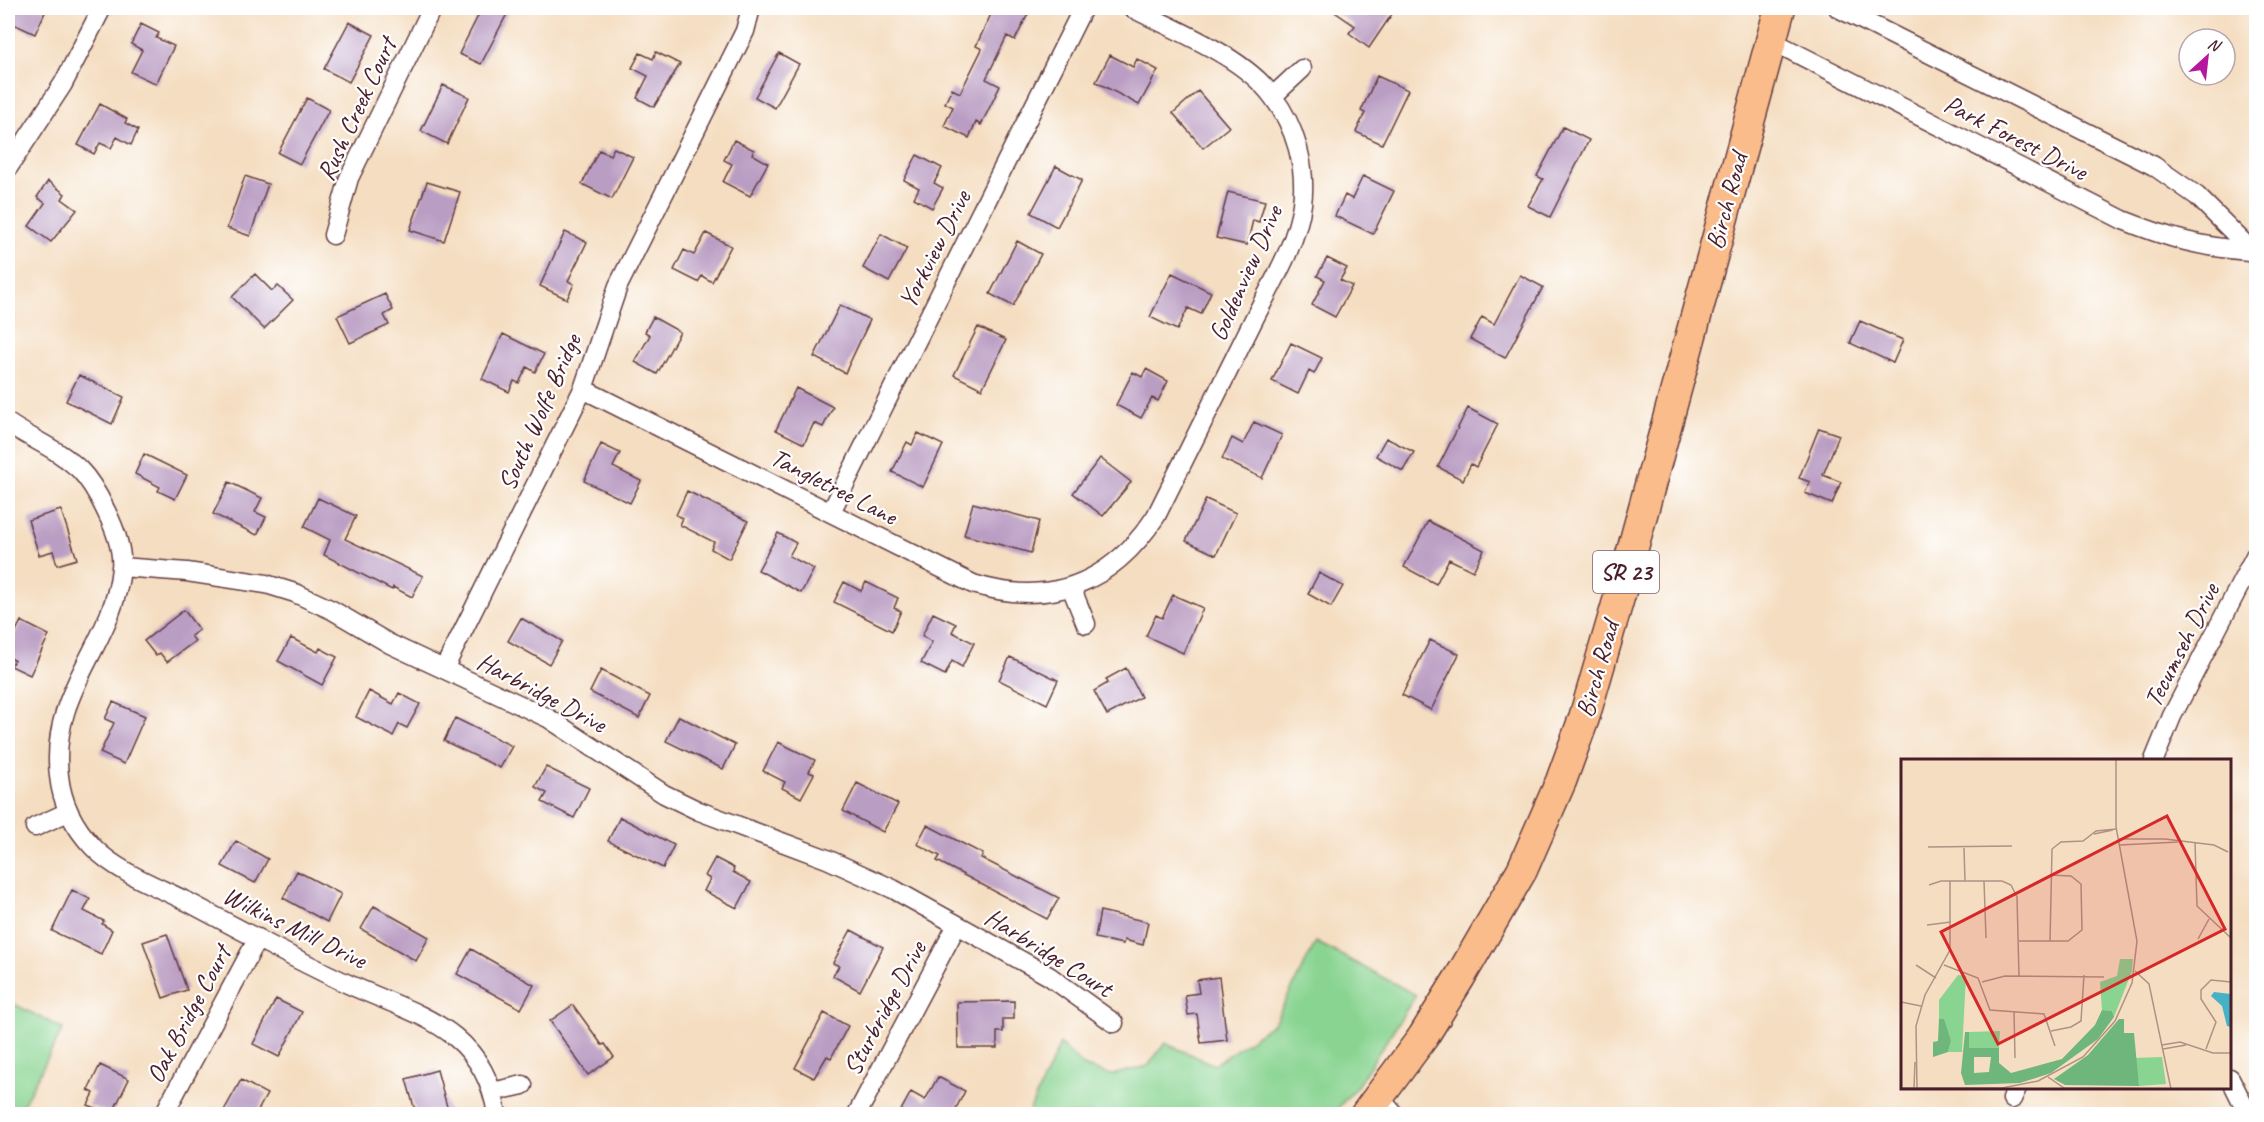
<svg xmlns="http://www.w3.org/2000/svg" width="2264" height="1122" font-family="Caveat,sans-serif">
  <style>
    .green { fill: #89d491; stroke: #6a7a5e; stroke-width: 1.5 }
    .building { fill: #ba9dc3 }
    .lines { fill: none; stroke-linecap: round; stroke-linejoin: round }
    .minor-casing { stroke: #643c41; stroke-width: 21 }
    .primary-casing { stroke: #643c41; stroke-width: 33 }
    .minor { stroke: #fff; stroke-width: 18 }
    .primary { stroke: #f9bc8a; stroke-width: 30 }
    .labels { text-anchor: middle; stroke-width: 4.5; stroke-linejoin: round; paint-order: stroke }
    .shield { fill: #fff; stroke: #80626b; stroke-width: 1.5 }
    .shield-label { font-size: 24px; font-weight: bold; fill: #4a1f2b }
    .street-label { font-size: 26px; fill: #4a1f2b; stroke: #fff }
    .inset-road { fill: none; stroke: #b09184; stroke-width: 1.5 }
    .view { fill: #d62828; fill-opacity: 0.15; stroke: #d62828; stroke-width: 3 }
    .inset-edge { fill: none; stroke: #4a1f2b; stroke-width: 3 }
  </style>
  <rect width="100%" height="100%" fill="#fff"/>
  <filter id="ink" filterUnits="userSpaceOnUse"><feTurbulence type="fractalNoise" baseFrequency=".0167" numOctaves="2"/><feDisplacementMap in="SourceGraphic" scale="12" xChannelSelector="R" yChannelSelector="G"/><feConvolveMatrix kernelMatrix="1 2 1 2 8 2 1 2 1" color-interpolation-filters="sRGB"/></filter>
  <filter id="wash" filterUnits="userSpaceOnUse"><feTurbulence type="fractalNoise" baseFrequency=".008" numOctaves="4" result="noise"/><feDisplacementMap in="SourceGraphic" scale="24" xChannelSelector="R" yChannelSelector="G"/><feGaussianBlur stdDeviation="1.35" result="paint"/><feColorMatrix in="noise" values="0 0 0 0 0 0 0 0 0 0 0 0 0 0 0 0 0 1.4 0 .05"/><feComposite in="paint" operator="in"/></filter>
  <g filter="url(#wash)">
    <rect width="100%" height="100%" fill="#f4ddc0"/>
    <path class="green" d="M1316,942L1416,995L1357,1086L1333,1114H1028L1060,1044L1085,1067L1112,1075L1148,1066L1165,1043L1214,1065L1274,1023Z
      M8,1001L63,1029L18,1114H8Z"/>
    <g id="blocks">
      <path class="building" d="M16,8H47L35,34L9,22Z
        M482,8H510L481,64L459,54Z
        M994,8H1031L1015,40L1007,36L986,79L1000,86L981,125L976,122L969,138L944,126L953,107L945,103L952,89L960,93L982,49L976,46Z
        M1329,8H1383L1392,14L1369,48L1349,33L1355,26Z
        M349,22L374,35L349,82L324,69Z
        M141,24L159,33L156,38L174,46L156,84L131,72L142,50L131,44Z
        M656,52L680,64L654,107L637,98L648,76L632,68L640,53L653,59Z
        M779,53L799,64L775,108L755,97Z
        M1110,55L1133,67L1137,59L1158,70L1139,105L1096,82Z
        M1377,76L1408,90L1382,144L1356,132L1365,113L1361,111Z
        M443,85L469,97L447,144L421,131Z
        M1198,91L1229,127L1203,148L1173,113Z
        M307,98L329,110L300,164L278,153Z
        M100,104L127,119L125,123L138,130L131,145L117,137L111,148L100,143L94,154L78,145Z
        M1563,127L1589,140L1550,217L1528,206L1543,179L1537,176Z
        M734,140L754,150L752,154L768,163L750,196L723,182L732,164L724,160Z
        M614,148L633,157L612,199L582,184L599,150L610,155Z
        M917,155L942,168L934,183L943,188L932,208L914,198L919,188L904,180Z
        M1056,166L1082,180L1057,227L1031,213Z
        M245,176L268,184L250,236L227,228Z
        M1363,176L1394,191L1373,234L1335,216L1345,195L1352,199Z
        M48,181L65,194L62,199L77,210L51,242L29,226L45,203L37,197Z
        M427,182L460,192L444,241L410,230Z
        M1228,192L1265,201L1259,222L1253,220L1247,245L1216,238Z
        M565,232L587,242L568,281L574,284L567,299L540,286Z
        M706,233L731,246L712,282L702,276L698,282L674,270L684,250L694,255Z
        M881,234L907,248L889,282L863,268Z
        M1017,241L1041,254L1013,306L990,294Z
        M1327,258L1347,268L1340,280L1352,286L1335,317L1312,305L1325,280L1317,276Z
        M1172,273L1211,292L1201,314L1188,308L1177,330L1150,317Z
        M255,274L272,291L278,286L293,300L264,329L232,297Z
        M1520,275L1543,287L1505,358L1470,339L1482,317L1494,324Z
        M385,294L393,310L384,315L389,325L350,343L337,316Z
        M840,305L870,320L845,373L814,357Z
        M653,317L680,332L657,374L635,362L650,335L645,332Z
        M1860,321L1903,340L1893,363L1850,343Z
        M978,327L1006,340L982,389L954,375Z
        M503,334L544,354L535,372L527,367L519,383L514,381L509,392L482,379Z
        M1291,343L1322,358L1314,374L1309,371L1298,394L1272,381Z
        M1146,369L1168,381L1158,401L1152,398L1141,418L1116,405L1133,372L1142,377Z
        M79,375L124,397L112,424L66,401Z
        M796,388L833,407L823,427L814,423L804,444L776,430Z
        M1468,408L1498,424L1476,467L1471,464L1463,480L1438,467Z
        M1254,422L1282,435L1262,478L1222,459L1232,438L1243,444Z
        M1819,428L1839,435L1823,475L1841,482L1832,504L1805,493L1810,482L1799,478Z
        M918,433L943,445L923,487L892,472L907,442L912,445Z
        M1386,438L1414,452L1403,471L1376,456Z
        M601,444L620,453L613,467L641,481L630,503L584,481Z
        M144,454L187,475L175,499L158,491L160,487L135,474Z
        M1100,458L1131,482L1103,516L1073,493Z
        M229,482L262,498L255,512L266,517L257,535L213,514Z
        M687,491L748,521L729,559L711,549L714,542L680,525L683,518L676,515Z
        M318,498L356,516L345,539L423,576L412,597L393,587L392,590L324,555L330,540L304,527Z
        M1206,499L1236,513L1216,555L1186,541Z
        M973,503L1039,521L1031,553L964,535Z
        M61,510L77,559L57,565L53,551L39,555L28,520Z
        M1428,521L1484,550L1473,571L1449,559L1436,584L1404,567Z
        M778,533L796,543L789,556L814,569L801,593L758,570Z
        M1319,573L1343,586L1331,607L1308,594Z
        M844,582L861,591L866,582L898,598L894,608L901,611L892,631L834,602Z
        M1173,595L1203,608L1183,653L1146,636L1156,615L1162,618Z
        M184,610L199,630L191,636L195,641L167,662L160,653L156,656L144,641Z
        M933,613L956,624L952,632L974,643L962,667L952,661L945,675L921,663L932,642L922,636Z
        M521,618L562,641L549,664L508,641Z
        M21,621L49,635L30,675L11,666L14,660L8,656V647Z
        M291,638L318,652L320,648L337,657L322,685L278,661Z
        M1430,640L1459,654L1431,710L1402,695Z
        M1010,657L1058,680L1047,704L999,680Z
        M1126,668L1141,697L1107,715L1094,691L1108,683L1106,679Z
        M601,670L650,696L639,718L590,692Z
        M369,691L393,704L399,693L420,704L407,728L399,724L393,736L356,717Z
        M113,702L145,716L124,764L100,753L114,723L105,719Z
        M679,716L735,745L723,769L666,741Z
        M455,718L512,746L500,768L444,741Z
        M778,742L815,760L809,772L814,774L801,798L782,788L785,782L763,771Z
        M546,767L589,788L574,818L542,802L547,793L535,787Z
        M857,783L898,804L883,832L843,811Z
        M620,817L674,845L663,868L608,841Z
        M927,825L983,854L981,858L1059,898L1047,919L937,861L940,856L917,844Z
        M236,841L268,859L255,883L222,866Z
        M715,858L734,868L733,872L751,882L737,908L704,891L710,879L705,876Z
        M297,871L341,894L327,922L283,898Z
        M72,890L90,899L84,911L104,921L102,924L112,930L101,954L52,931Z
        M374,906L429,937L416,961L361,929Z
        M1100,911L1148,922L1143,945L1124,940L1123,944L1095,938Z
        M851,930L883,947L860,991L833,976L839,966L833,963Z
        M167,934L187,990L163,998L143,942Z
        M471,949L534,985L521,1009L457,974Z
        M1219,977L1227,1040L1201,1043L1197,1014L1188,1015L1185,995L1199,993L1197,980Z
        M276,999L302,1012L279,1057L253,1044Z
        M1014,1001V1019H1003V1032H997V1048H958L957,1002Z
        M573,1005L602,1045L605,1044L614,1057L588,1075L550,1021Z
        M824,1013L848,1026L831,1058L827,1056L814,1078L795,1068Z
        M100,1065L129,1079L112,1114L88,1105L94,1093L88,1090Z
        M437,1070L449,1114H416L406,1079Z
        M938,1077L965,1091L953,1114H899L911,1092L925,1100Z
        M241,1080L267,1094L256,1114H222Z"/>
    </g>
  </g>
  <g filter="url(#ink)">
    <use href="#blocks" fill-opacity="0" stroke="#643c41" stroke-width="1.5"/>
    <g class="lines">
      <g class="minor-casing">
        <path id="minor" d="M1838,8L2154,166L2197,196L2254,253
          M1770,40L2123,220C2168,238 2200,247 2249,251
          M1273,96L1302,69
          M8,168L63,84L102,8
          M333,235L349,178L432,8
          M583,389L973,584C1051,608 1112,583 1156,516C1189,451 1221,386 1253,321C1271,285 1297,244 1302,204C1307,167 1295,126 1273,97C1243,56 1177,31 1132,8
          M8,423C31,439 58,449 79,469C91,481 99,496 106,511C114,527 123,550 121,568C114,645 49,689 59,776C62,804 74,827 93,847C117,872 156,886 188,902C241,930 294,959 348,984C416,1015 483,1027 497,1114
          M831,512L1083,8
          M121,567L187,572L266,584L295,593L332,610L390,644L548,718L664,794L699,811L827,859L893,889L1049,976L1114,1023
          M1071,587L1086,624
          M444,669L583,389L618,286L745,31L751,8
          M2154,760L2172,716L2256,554
          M35,827L68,812
          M2230,1078L2248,1114
          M492,1092L523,1085
          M1379,1098L1394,1114
          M2012,1099L2017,1088
          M164,1114L258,938
          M857,1114L957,925"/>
      </g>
      <g class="primary-casing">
        <path id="primary" d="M1366,1114L1423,1037L1460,977L1522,870L1561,781L1584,718L1625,577L1780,8"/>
      </g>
      <use href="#minor" class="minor"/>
      <use href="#primary" class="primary"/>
    </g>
  </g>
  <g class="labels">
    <rect class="shield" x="1593" y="551" width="66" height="42" rx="4.5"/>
    <g class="shield-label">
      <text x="1626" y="580">SR 23</text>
    </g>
    <g class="street-label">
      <text transform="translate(356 109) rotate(-65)" y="9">Rush Creek Court</text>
      <text transform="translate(2016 137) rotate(27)" y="9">Park Forest Drive</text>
      <text transform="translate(1726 201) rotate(-75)" y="9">Birch Road</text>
      <text transform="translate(934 249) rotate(-63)" y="9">Yorkview Drive</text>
      <text transform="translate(1245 273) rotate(-66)" y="9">Goldenview Drive</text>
      <text transform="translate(539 412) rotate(-66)" y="9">South Wolfe Bridge</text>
      <text transform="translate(834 486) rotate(27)" y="9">Tangletree Lane</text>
      <text transform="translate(2181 645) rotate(-63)" y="9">Tecumseh Drive</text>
      <text transform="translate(1597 669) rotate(-74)" y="9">Birch Road</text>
      <text transform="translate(542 692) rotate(28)" y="9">Harbridge Drive</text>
      <text transform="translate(295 927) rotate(26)" y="9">Wilkins Mill Drive</text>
      <text transform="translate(1049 952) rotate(32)" y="9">Harbridge Court</text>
      <text transform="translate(884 1008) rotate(-62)" y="9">Sturbridge Drive</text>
      <text transform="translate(188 1014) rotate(-62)" y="9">Oak Bridge Court</text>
    </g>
  </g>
  <g transform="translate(1901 759)">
    <rect width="330" height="330" fill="#f4ddc0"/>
    <path d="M219,200H232L231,212L213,258L211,252L201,251L199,223L216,217ZM57,216L65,217L61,293H47L50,282L38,260V241ZM99,272L98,289H68V273ZM261,298L265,325L238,327L233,299Z" fill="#89d491"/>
    <path d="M201,251L211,252L213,258L197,280L150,314L119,324L64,326L60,314L64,273H68V289H98V304L110,314L161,300L194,266ZM73,298H90L88,313L73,314ZM38,260H43L50,282L47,293L32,298V283L37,282ZM218,260H223V274H233L238,327L164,326L153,320L187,296Z" fill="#6eb67b" fill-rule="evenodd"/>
    <path d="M313,233L330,235V268L326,267L321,247L310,237Z" fill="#47b1c6"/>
    <path class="inset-road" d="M193,75L212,71M218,80H264L313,86L327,93M294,84L296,147L330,179M219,86L277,83M27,88L111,87M63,89L64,122M83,122L85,179M28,126L40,122H101L110,126L116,138L118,217M26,166L50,163M297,180L308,160M118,182H167L181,171L180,125L170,117L149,116M149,182L151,90L160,83L182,82L195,72L215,70M15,206L35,219M43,206L77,219L89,251L143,255L154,287M234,212L248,225L270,330M81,223L104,217L203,218M0,243L20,247M113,253L114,299M150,272L170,268L180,262L183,216M261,286L279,283L312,294H330M262,290L285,286M305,290L315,263L300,240V231L310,221L330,223M147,318L163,329L274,330M0,329H101L137,322L182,298L214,262L231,224L236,182L215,68V0M13,329L14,303M16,329L15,267L24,236L49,191V122"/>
    <path class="view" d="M266,57L324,170L97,285L40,173Z"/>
    <rect width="330" height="330" class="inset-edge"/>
  </g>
  <rect width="2264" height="1122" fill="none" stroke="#fff" stroke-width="30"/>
  <g transform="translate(2207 57) rotate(27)"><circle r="28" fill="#ffffff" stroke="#b7a5aa" stroke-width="1.5"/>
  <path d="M0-4.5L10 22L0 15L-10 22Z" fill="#b5179e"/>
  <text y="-9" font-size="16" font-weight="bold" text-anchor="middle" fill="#4a1f2b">N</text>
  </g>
</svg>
